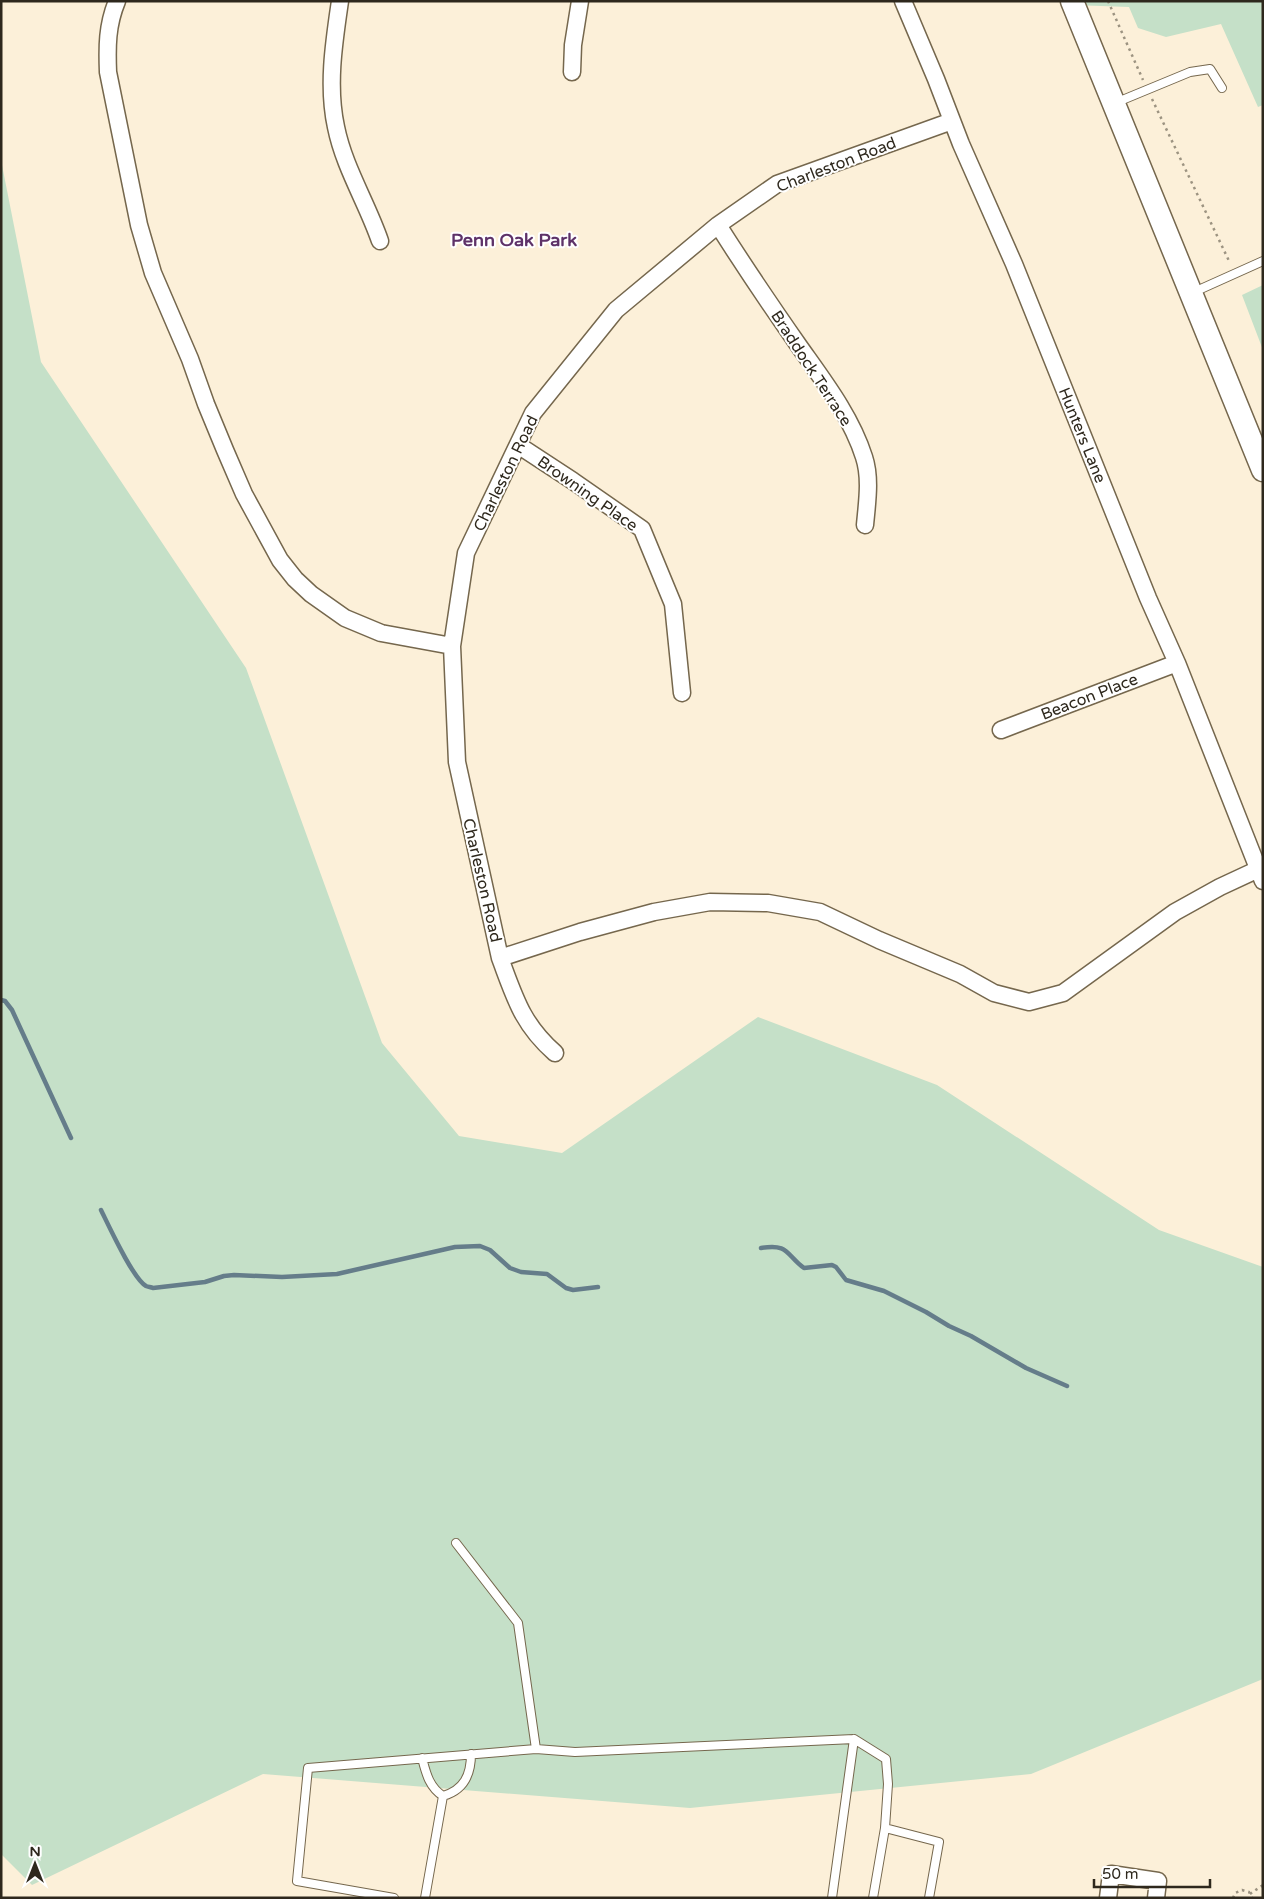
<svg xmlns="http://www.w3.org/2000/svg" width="1264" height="1899" font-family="'Varela Round',sans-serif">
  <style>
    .green { fill: #c5e0c8 }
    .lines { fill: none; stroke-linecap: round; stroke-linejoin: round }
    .stream { stroke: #657d8a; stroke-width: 4.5 }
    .lane-casing { stroke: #75674d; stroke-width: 10 }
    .street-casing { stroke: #75674d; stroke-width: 19 }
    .secondary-casing { stroke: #75674d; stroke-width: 25 }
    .path { stroke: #9c9381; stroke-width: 2.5; stroke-dasharray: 2.5 4; stroke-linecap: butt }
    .lane { stroke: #fff; stroke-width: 8 }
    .street { stroke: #fff; stroke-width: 16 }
    .secondary { stroke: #fff; stroke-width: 22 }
    .labels { text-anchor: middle; stroke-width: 4; stroke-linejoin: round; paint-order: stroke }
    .street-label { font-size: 16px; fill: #2e281d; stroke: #fff }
    .neighbourhood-label { font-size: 18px; font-weight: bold; fill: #5e3268; stroke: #fff }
  </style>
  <rect width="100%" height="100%" fill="#fcf0d9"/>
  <path class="green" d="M1072,1H1263V105L1258,107L1221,24L1166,37L1138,28L1129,7L1073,5Z
    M1,160L41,362L246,668L382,1043L459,1136L562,1153L758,1017L937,1085L1159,1230L1263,1267V1679L1031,1774L690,1808L263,1774L32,1885L1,1854Z
    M1263,285V350L1242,295Z"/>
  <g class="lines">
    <path class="stream" d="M1,1000L5,1001L12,1010L71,1138
      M101,1210C108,1224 133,1279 146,1286C148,1287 151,1287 153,1288L205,1282L224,1276L234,1275L282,1277L337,1274L455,1247L480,1246L490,1250L510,1268L521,1272L547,1274L566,1288L573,1290L598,1287
      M761,1248C789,1243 786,1255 804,1268L832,1265L836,1267L846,1280L884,1291L926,1312L949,1326L971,1336L1026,1368L1067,1386"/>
    <g class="lane-casing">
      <path id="lane" d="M1115,103L1190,72L1210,69L1222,88
        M1194,292L1263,261
        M456,1543L518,1623L536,1749
        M854,1739L886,1759L888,1784L885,1828
        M422,1758C426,1773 429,1787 443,1796C464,1790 471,1775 471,1754
        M394,1898L297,1881L308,1768L536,1749L575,1752L854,1739L832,1898
        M425,1898L443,1796
        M873,1898L885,1828L939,1842L929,1898"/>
    </g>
    <g class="street-casing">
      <path id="street" d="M117,1C107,25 107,47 108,72L139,225L153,273L190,359L206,404L225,450L244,494L280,560L295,579L311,594L345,618L381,633L452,646
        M340,1C334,42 327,86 336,127C344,167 367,203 380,241
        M903,1L936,79L961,144L1014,264L1148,598L1177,663L1263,881
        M572,72L573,45L580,1
        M718,225C744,266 771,306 799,346C823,380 851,416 864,457C871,478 867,503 865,525
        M518,445L573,481L642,529L673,604L682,693
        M1001,730L1177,663
        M500,958L580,932L654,912L710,902L768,903L820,912L879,940L960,974L994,993L1029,1002L1063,993L1175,912L1220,887L1263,867
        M555,1053C522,1024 515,998 500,958L457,762L452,646L466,553L533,413L616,310L718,225L777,184L952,121
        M1108,1898L1111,1874L1158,1881L1156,1898"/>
    </g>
    <g class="secondary-casing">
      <path id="secondary" d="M1072,1L1263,470"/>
    </g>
    <path class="path" d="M1108,1L1143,80
      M1152,99L1230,263
      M1250,1894L1263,1885
      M1233,1898L1235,1893L1242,1890L1249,1892L1252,1898"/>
    <use href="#lane" class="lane"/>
    <use href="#street" class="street"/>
    <use href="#secondary" class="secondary"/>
  </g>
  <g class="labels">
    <g class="street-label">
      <text transform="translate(836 164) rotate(-21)" y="6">Charleston Road</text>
      <text transform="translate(812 368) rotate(57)" y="6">Braddock Terrace</text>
      <text transform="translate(1083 435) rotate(68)" y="6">Hunters Lane</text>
      <text transform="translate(505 473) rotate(-64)" y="6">Charleston Road</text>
      <text transform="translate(588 493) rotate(35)" y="6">Browning Place</text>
      <text transform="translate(1089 696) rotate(-21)" y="6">Beacon Place</text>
      <text transform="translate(483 880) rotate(77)" y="6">Charleston Road</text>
    </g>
    <g class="neighbourhood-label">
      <text x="514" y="246">Penn Oak Park</text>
    </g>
  </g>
  <rect width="1264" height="1899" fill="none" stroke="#2e281d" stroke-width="5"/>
  <g transform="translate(35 1864)" stroke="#ffffff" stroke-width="4" paint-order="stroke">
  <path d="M0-4L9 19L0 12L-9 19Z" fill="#2e281d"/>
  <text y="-8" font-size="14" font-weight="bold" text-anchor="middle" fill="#2e281d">N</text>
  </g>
  <path d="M1094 1879v8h116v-8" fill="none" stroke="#2e281d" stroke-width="2.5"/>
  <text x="1102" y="1879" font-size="15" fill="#2e281d" stroke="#ffffff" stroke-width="4" paint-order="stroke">50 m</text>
</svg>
